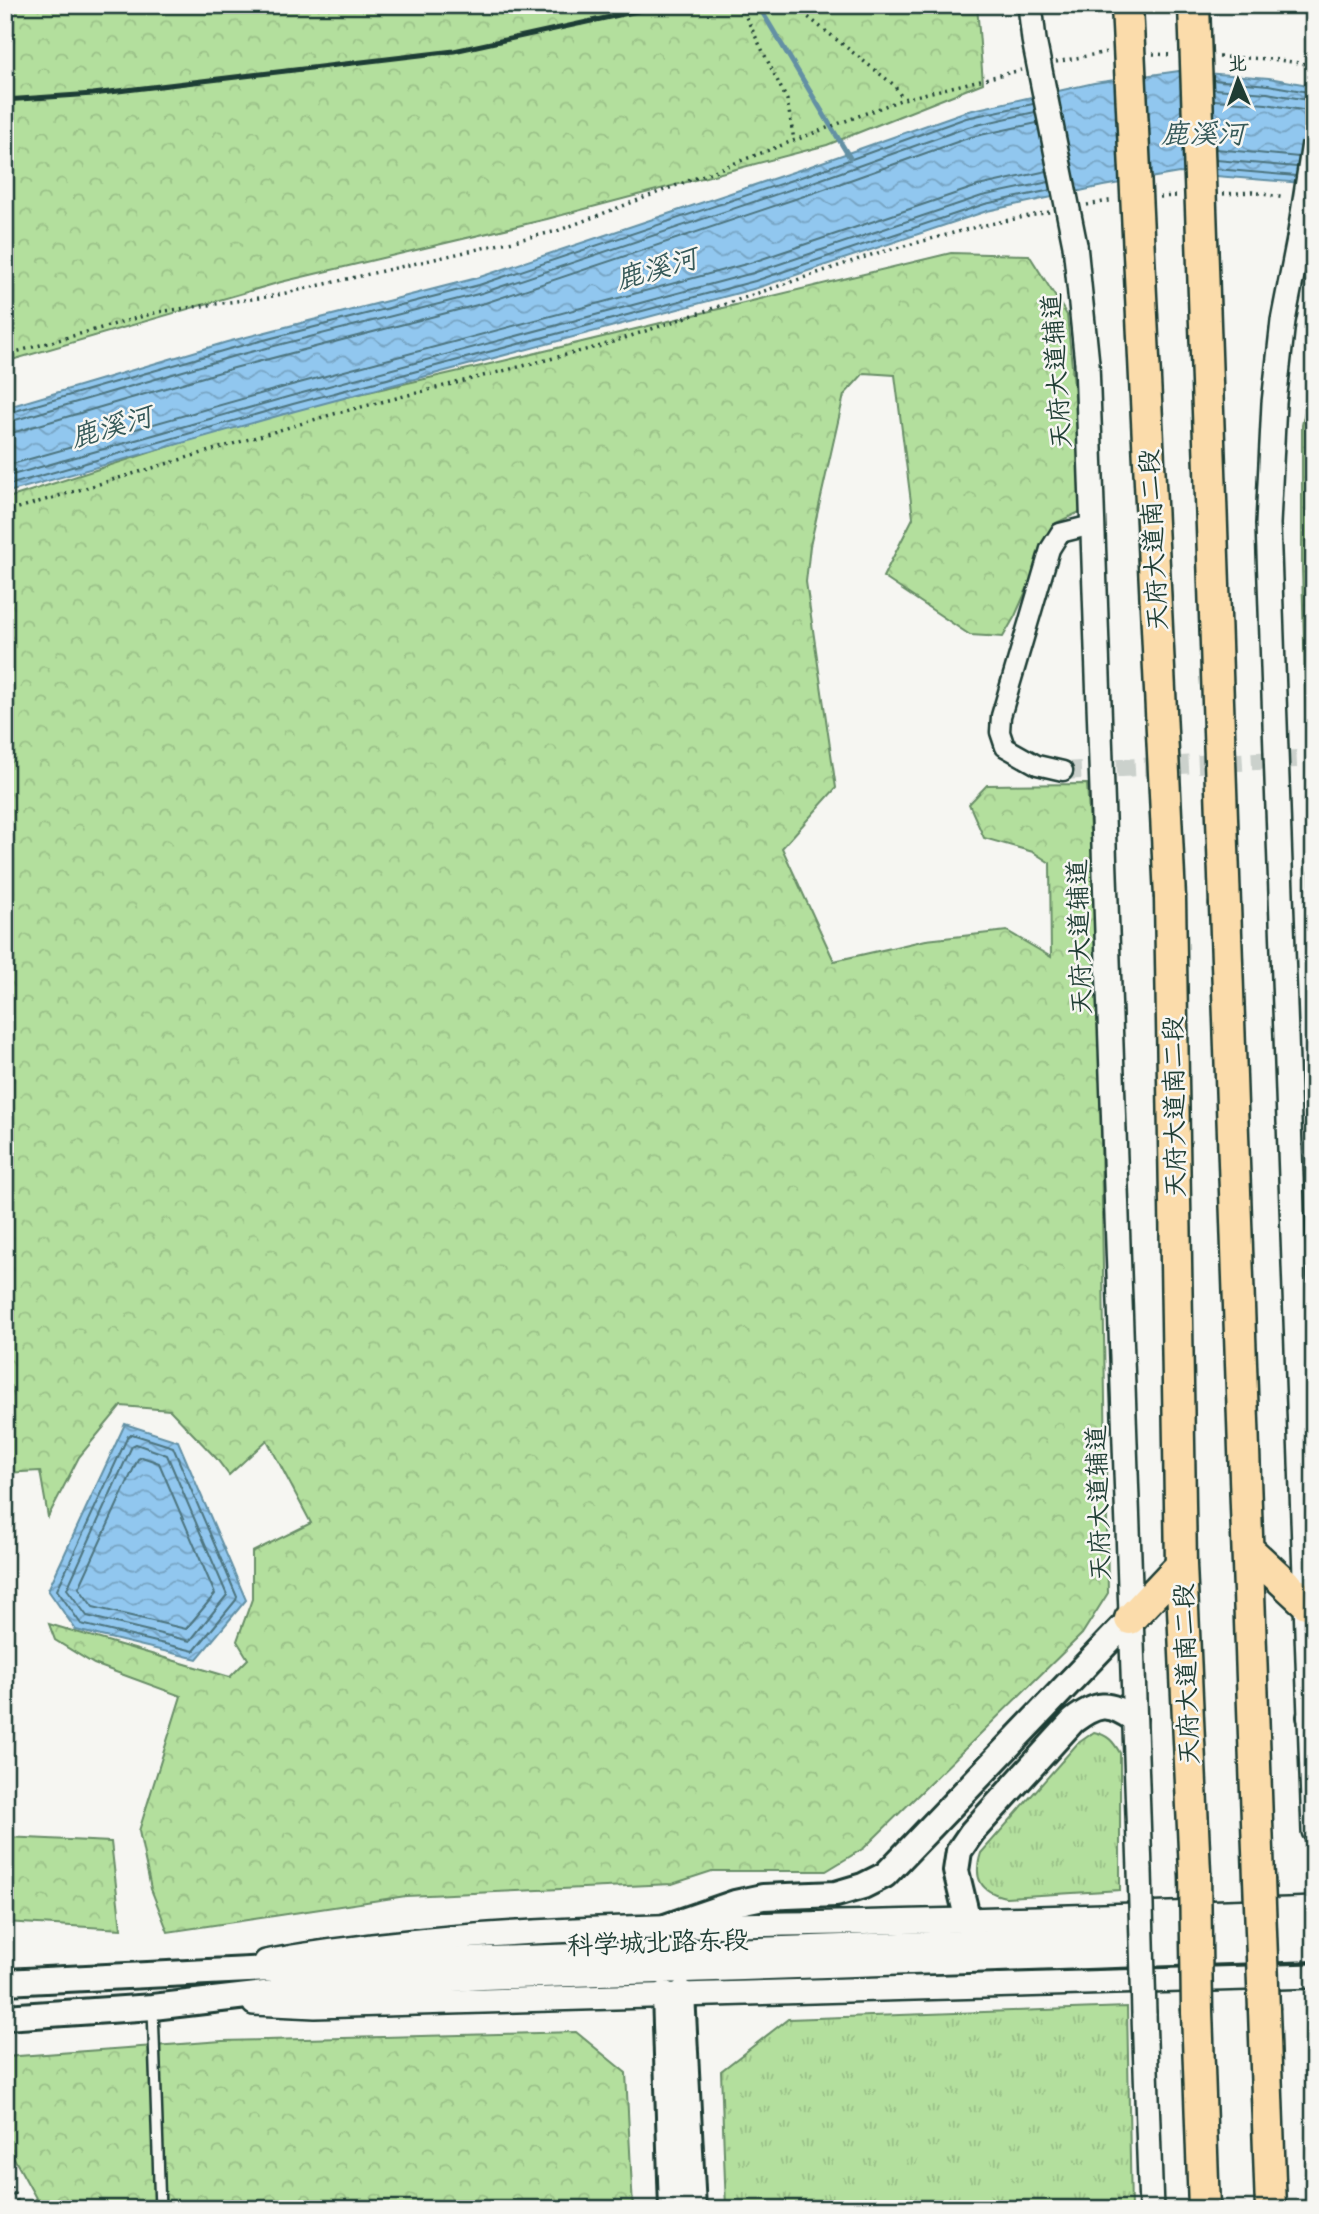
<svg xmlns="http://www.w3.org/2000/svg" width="1319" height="2214" font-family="'Patrick Hand','LXGW WenKai TC',sans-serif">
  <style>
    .grass { fill: url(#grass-tufts); stroke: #698e68; stroke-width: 2 }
    .forest { fill: url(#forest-crowns); stroke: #698e68; stroke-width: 2 }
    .water { fill: url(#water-waves); stroke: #6390a4; stroke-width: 2 }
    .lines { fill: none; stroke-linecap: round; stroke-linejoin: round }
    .shore { stroke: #4d747f; stroke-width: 2 }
    .stream { stroke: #6390a4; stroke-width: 5 }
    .minor-tunnel { stroke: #cbd1cc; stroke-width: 18; stroke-dasharray: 18 9; stroke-linecap: butt }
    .service-casing { stroke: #1f3d34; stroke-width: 14 }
    .minor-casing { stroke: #1f3d34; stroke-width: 23 }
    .tertiary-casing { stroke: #1f3d34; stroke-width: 28 }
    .secondary-casing { stroke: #1f3d34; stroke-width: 30 }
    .trunk-casing { stroke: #1f3d34; stroke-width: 35 }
    .path { stroke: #1f3d34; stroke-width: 3.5; stroke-dasharray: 2 5; stroke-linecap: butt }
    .service { stroke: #f6f6f2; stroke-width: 9 }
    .minor { stroke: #f6f6f2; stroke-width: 18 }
    .tertiary { stroke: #f6f6f2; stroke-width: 23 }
    .secondary { stroke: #f6f6f2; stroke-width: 24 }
    .trunk { stroke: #fbdcab; stroke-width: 30 }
    .rail { stroke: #1f3d34; stroke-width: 5 }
    .tertiary-bridge-casing { stroke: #1f3d34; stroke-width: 28; stroke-linecap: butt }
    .trunk-bridge-casing { stroke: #1f3d34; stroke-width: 35; stroke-linecap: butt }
    .tertiary-bridge { stroke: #f6f6f2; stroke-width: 23 }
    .trunk-bridge { stroke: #fbdcab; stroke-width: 30 }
    .labels { text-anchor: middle; stroke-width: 5; stroke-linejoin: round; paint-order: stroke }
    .street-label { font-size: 26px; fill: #1f3d34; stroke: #f6f6f2 }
    .water-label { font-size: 28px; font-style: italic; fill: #365959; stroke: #f6f6f2 }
  </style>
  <defs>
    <pattern id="grass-tufts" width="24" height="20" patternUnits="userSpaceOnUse" patternTransform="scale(1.75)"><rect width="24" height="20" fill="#b3df9d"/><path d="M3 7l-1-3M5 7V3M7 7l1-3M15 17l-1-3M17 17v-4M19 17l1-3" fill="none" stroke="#9ac088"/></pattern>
    <pattern id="forest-crowns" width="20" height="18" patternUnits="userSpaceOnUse" patternTransform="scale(1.75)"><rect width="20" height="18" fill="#b3df9d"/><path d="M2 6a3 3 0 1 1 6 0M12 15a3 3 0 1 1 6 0" fill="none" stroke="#9ac088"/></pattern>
    <pattern id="water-waves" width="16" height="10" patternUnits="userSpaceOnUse" patternTransform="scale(1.75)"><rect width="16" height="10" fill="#91c7ef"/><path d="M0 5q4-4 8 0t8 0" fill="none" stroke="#76a3c2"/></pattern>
  </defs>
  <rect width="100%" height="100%" fill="#f6f6f2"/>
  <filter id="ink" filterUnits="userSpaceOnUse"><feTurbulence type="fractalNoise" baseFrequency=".0143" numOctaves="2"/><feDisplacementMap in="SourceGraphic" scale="14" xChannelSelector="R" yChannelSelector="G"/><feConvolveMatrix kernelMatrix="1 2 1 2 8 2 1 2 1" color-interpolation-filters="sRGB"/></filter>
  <g filter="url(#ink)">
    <path class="grass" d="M1094,1732C1108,1735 1113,1741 1120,1753V1890L1006,1897C980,1892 973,1878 981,1853L1077,1744Z
      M1127,2007L1131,2209H726L721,2071L788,2019Z"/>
    <path class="forest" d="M5,5H977L983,83L827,145L547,219L281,282L5,362Z
      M951,253L1029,255L1067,315L1086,509L1056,523L1015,616L1003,637L970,635L883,577L913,518L895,375L864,373L844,395L810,546L806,582L836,788L782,848L834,961L926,940L1007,931L1051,957L1050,863L1033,852L984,838L969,804L987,785L1087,784L1098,946L1108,1593L1082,1634L864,1848L826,1871H712L672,1884L406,1896L168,1932L151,1889L139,1831L181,1696L94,1664L55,1640L49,1624L230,1677L248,1659L237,1641L252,1599V1552L311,1523L267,1440L229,1475L216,1458L170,1410L121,1406L79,1457L48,1517L40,1471L5,1473V499L264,416L503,361Z
      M1314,370V1009L1302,569V425Z
      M5,1837L111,1842L121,1929L5,1922Z
      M576,2032L626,2073L633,2209H42L5,2142V2057L222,2041Z"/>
    <path class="water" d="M1179,71L1269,78L1314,86V184L1179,173L1103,186L987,211L757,288L295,411L5,493V408L227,342L477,278L808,167L964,112L1094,83Z
      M125,1424L178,1441L246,1600L197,1659L76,1630L48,1590Z"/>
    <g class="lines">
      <path class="shore" d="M1213,80L1268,85L1314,93
        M1214,89L1267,93L1314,101
        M1214,100L1266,104L1314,112
        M1216,149L1299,157
        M1216,160L1297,167
        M1216,169L1296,176
        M5,414L229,349L479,285L810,174L966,118L1033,104
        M5,423L231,357L482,293L813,182L968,127L1035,112
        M5,433L15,432L234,368L485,303L816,192L971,137L1037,123
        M5,466L288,386L750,263L978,186L1047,171
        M5,477L291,396L753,273L982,196L1049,182
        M5,486L293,404L755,281L985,204L1051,190
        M132,1434L173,1447L237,1597L236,1600L194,1651L81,1624L57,1590L128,1436Z
        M136,1444L167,1455L227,1595L190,1641L87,1616L67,1589L132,1446Z
        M142,1457L159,1463L215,1594L186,1629L93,1607L79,1588L138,1459Z"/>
      <path class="stream" d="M758,5L850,158"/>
      <path class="minor-tunnel" d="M1063,771L1314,758"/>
      <g class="service-casing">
        <path id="service" d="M153,2009L160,2209"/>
      </g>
      <g class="minor-casing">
        <path id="minor" d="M1063,771L1037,765L1005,747L1000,732L1001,716L1050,549L1060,533L1092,525"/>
      </g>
      <g class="tertiary-casing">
        <path id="tertiary" d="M1299,239L1283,321L1274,403L1268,524L1314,1831
          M1075,245L1087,363L1140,1870
          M266,1962C304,1954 342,1950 381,1945C515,1929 651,1927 786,1924C962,1921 1138,1915 1314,1909
          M254,2003L315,2006L1314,1976
          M1144,2014L1151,2209"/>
      </g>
      <g class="secondary-casing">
        <path id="secondary" d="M1310,1717L1314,1715
          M968,1921L956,1871L959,1851L972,1832L1073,1721C1097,1703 1108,1701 1134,1719
          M665,1927L735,1903L763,1897L836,1894L863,1886L885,1875L1130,1619
          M5,1982L432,1961L1314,1931
          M682,1993L693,2209
          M665,1994L672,2209
          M5,2017L153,2007L307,1989L482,1977L1314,1948"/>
      </g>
      <g class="trunk-casing">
        <path id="trunk" d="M1170,898L1181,1565L1195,1872
          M1225,905L1259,1879
          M1248,1549L1306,1603
          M1130,1619L1181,1565
          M1264,2010L1271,2209
          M1197,2011L1204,2209"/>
      </g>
      <path class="path" d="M740,5L787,100L794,140
        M802,5L808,17L894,85L903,99
        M1153,54L1173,55
        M1219,57L1272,59L1314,65
        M1056,62L1107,52
        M1223,194L1252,192L1285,198
        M1160,197L1177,196
        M1087,205L1114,200
        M5,355L158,312L273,296L557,231L903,99L1021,70
        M5,512L330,415L601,346L874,254L980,226L1049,212
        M5,2174L21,2209"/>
      <use href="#service" class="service"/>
      <use href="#minor" class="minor"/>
      <use href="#tertiary" class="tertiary"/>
      <use href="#secondary" class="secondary"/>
      <use href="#trunk" class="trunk"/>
      <path class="rail" d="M5,100L93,94L454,51L665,5"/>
      <g class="tertiary-bridge-casing">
        <path id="tertiary-bridge" d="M1030,5L1034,40L1075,245
          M1299,239L1314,143
          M1140,1870L1144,2014"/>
      </g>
      <g class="trunk-bridge-casing">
        <path id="trunk-bridge" d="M1127,5L1170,898
          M1194,5L1225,905
          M1195,1872L1197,2011
          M1259,1879L1264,2010"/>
      </g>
      <use href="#tertiary-bridge" class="tertiary-bridge"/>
      <use href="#trunk-bridge" class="trunk-bridge"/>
    </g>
  </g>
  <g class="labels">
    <g class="street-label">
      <text transform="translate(1056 371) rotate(-94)" y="9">天府大道辅道</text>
      <text transform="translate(1153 540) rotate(-93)" y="9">天府大道南二段</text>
      <text transform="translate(1079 937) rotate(-92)" y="9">天府大道辅道</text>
      <text transform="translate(1174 1107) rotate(-91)" y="9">天府大道南二段</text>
      <text transform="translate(1098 1503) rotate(-92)" y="9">天府大道辅道</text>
      <text transform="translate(1186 1674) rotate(-92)" y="9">天府大道南二段</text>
      <text transform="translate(658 1942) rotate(-2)" y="9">科学城北路东段</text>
    </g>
    <g class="water-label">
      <text x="1203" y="143">鹿溪河</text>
      <text transform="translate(656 268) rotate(-16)" y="10">鹿溪河</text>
      <text transform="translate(111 426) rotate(-16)" y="10">鹿溪河</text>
    </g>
  </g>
  <rect width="1319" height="2214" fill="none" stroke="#f6f6f2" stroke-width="28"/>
  <rect x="14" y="14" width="1291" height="2186" fill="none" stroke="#1f3d34" stroke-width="2.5" filter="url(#ink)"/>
  <g transform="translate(1238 80) rotate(358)" stroke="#f6f6f2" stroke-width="5" paint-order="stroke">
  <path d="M0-5L12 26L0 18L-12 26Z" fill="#1f3d34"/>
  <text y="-10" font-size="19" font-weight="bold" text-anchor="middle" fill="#1f3d34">北</text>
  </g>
</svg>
